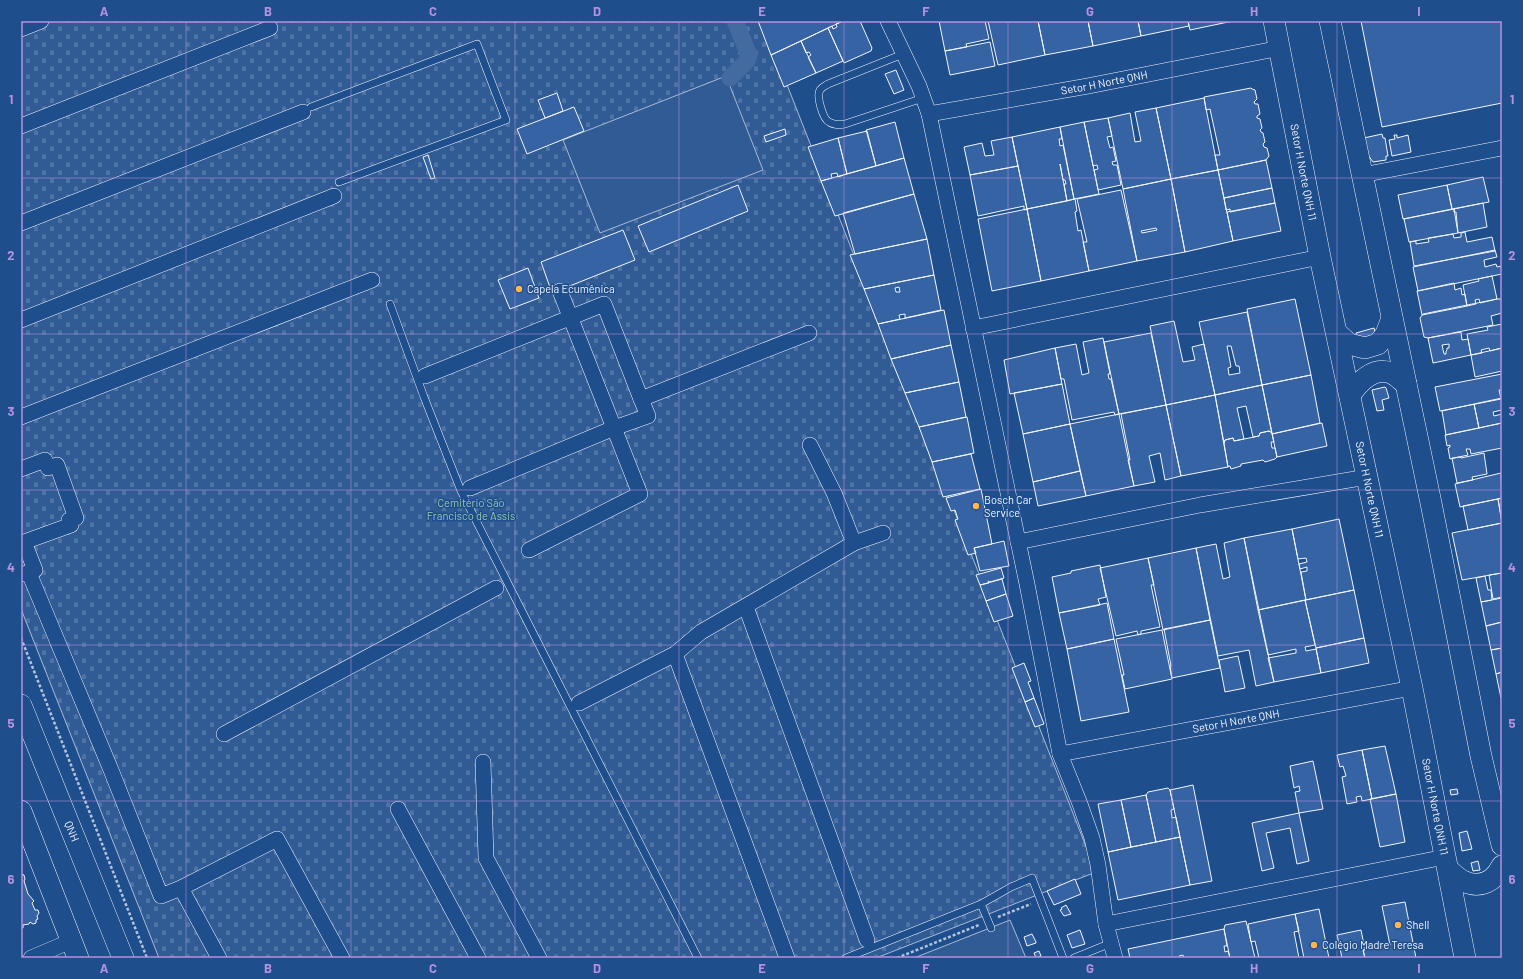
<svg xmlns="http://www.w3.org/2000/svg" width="1523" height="979" font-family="Barlow,sans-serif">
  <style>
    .cemetery { fill: url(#cemetery-stones); stroke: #a8bbd7 }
    .built { fill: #305b95; stroke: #a8bbd7 }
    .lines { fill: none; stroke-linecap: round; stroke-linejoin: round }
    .canal { stroke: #446ba0; stroke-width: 17 }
    .building { fill: #3563a3; stroke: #f2f6ff; fill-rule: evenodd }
    .lane-casing { stroke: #f2f6ff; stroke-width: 8 }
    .street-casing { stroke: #f2f6ff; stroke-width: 16 }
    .secondary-casing { stroke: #f2f6ff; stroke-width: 22 }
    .path { stroke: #b3c4dc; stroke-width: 2.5; stroke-dasharray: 3 2; stroke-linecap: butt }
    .lane { stroke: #1f4e8c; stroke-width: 7 }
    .street { stroke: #1f4e8c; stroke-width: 15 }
    .secondary { stroke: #1f4e8c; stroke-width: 21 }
    .grid { fill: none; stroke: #b691df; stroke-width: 1; stroke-opacity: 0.55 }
    .poi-dot { fill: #ffb74d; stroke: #1f4e8c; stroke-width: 1.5 }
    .labels { text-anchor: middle; stroke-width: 3; stroke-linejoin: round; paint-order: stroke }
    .street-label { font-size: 11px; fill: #f2f6ff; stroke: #1f4e8c }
    .poi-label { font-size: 11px; fill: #f2f6ff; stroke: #1f4e8c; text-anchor: start }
    .park-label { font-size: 11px; fill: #97c8a6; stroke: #1f4e8c }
    .neatline { fill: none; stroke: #b691df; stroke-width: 1.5 }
    .grid-label { font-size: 13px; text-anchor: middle; font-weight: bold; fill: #b691df }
  </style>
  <defs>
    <pattern id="cemetery-stones" width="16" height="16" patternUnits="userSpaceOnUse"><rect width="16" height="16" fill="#305b95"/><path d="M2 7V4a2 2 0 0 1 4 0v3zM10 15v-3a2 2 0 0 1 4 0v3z" fill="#4e73a5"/></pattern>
  </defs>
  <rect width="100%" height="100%" fill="#1f4e8c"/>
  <path class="cemetery" d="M21,21H762L1096,872L876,958H159L21,609Z"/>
  <path class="built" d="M726,76L763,170L600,233L563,140Z
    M1010,920L1026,958H914Z"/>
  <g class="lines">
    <path class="canal" d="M730,78L747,61L749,55L735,21"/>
  </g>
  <path class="building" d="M758,21H843L771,55Z
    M843,21H860L872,48L871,51L844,63L828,28L832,26L833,29L837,27L836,24Z
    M939,21H985L989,39L966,44L967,47L945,51Z
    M988,21H1038L1045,55L998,65Z
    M1038,21H1088L1093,46L1045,55Z
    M1088,21H1138L1141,36L1093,46Z
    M1138,21H1188L1189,26L1141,36Z
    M1188,21H1233L1190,30Z
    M1361,21H1502V103L1382,127Z
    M828,28L843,61L816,73L808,57L811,55L809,52L806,53L801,41Z
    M801,41L816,73L784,87L771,55Z
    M990,42L995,66L950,75L945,51Z
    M896,70L904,90L894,94L885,74Z
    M1251,88L1252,89L1255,90L1257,99L1254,102L1255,104H1258L1260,114L1257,116V118L1260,119L1262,128L1260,130L1261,132L1263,133L1265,142L1263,144L1264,147L1267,148L1269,156L1266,160L1218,170L1215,155H1220L1210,109L1206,110L1204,97Z
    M557,93L563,111L545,118L538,100Z
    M1204,98L1218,170L1171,179L1156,108Z
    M574,107L584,131L527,154L517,129Z
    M1156,108L1171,179L1123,189L1108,118L1130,113L1135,142L1141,141L1135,112Z
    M1108,118L1112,136L1107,137L1110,148L1113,147L1116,161L1112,162L1113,165H1117L1121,185L1098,190L1094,170L1098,169L1097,165L1093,166L1084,122Z
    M895,122L904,158L876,166L866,130Z
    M1084,122L1099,194L1074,199L1060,127Z
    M1060,127L1062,139H1059L1060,146L1063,145L1074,199L1067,201L1064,184H1066L1065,180H1063L1060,164L1067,201L1027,209L1012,137Z
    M785,129L786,135L766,142L764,136Z
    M867,131L876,166L847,174L838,138Z
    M1382,134L1383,138H1385L1388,156H1386V160L1373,162L1368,155L1364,138Z
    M1394,135H1397V138L1408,135L1411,152L1392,156L1389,140L1395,139Z
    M1012,137L1018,166L970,175L964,147L982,143L985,156L994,155L991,141Z
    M838,138L847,174L838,177L837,173L831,174L832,178L821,181L808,147Z
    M428,155L435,178L431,179L423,157Z
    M904,158L914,194L835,216L821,181Z
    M1266,160L1272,188L1224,198L1218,170Z
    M1018,166L1027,209L1024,210V206L978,216L970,175Z
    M1218,170L1233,241L1185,252L1171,179Z
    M1483,177L1489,202L1452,209L1447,185Z
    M1171,179L1185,252L1137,261L1123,189ZM1156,228L1157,230L1142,233L1141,231Z
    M738,185L748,211L649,252L638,226Z
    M1447,185L1452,209L1403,219L1398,195Z
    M1272,188L1275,203L1230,212V209L1226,210L1224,198Z
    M1121,190L1137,261L1089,271L1083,242H1087L1077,199Z
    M914,194L927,239L855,254L843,213Z
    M1075,199L1077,211L1075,212L1078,231L1081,230L1089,271L1041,281L1027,209Z
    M1275,203L1281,231L1233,241L1227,212Z
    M1483,203L1487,227L1458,233L1456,212H1454V209Z
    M1027,209L1041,281L992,291L978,219Z
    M1454,209L1458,233L1409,242L1404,219Z
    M623,230L635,260L552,293L541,262Z
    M1465,232L1467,242L1492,237L1495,251L1414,266L1410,242L1416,241V244L1429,242L1428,238L1453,234L1454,238L1461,237V233Z
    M927,239L934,275L864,289L850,255Z
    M1495,250L1497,257L1484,260L1485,267L1496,264L1497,267L1501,266L1502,274L1418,291L1413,267Z
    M528,268L539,298L510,309L498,280Z
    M934,275L941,310L905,318V314L899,315L900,319L878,324L864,289ZM899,287L900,292H896L895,288Z
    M1492,276L1497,299L1480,303L1479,299L1475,300L1476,304L1467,306L1463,285L1479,281L1478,279Z
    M1454,283L1455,290L1461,288L1462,295L1465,294L1467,306L1422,315L1417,291Z
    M1295,299L1311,375L1262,385L1247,309Z
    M1497,299H1502V313L1491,316L1493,325L1428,338L1424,337L1420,318L1423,314Z
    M944,310L951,345L891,359L878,324Z
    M1247,312L1262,385L1215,395L1199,322ZM1227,346H1231L1236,366H1239L1240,373L1229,375L1228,368L1231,367Z
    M1174,321L1183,362L1195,360L1192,347L1204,344L1215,395L1166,405L1150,326Z
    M1502,324V348L1490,351L1489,348L1481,350L1482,353L1471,355L1467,334L1488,330L1487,327Z
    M1374,328L1376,336L1357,340L1356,333Z
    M1461,332L1462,340L1468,339L1471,355L1433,363L1428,338ZM1449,344V348H1447V350L1446,351V354H1444L1442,345Z
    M1151,333L1166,405L1119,414L1104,342Z
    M1103,338L1110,374H1108L1109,379H1111L1119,414L1115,415L1114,412L1072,420L1064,379H1061L1055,348L1076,344L1082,375L1089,373L1083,342Z
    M951,345L959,382L905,393L891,359Z
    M1055,348L1062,384L1010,394L1004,360Z
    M1502,348V371L1475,377L1471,355Z
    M1502,374V390H1499L1501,399L1440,411L1435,387Z
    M1311,375L1320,423L1272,434L1262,385Z
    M959,382L966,417L919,427L905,393Z
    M1062,384L1070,424L1023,434L1014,393Z
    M1262,385L1272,433L1269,431L1260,433L1259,436L1253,437L1246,406L1237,408L1244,439L1234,441L1233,438L1225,440L1224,443L1215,395Z
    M1385,387L1386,388L1389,398L1382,400L1384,410L1377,411L1372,390Z
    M1215,395L1228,467L1181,476L1166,405Z
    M1502,398V410L1493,412L1494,416L1502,414V423L1479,428L1474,404Z
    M1474,404L1479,428L1446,435L1442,411Z
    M1166,405L1181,476L1165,480L1160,453L1149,456L1155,482L1134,486L1128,460H1130L1121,414Z
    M1119,414L1134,486L1086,496L1070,424Z
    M967,417L974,453L932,462L919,427Z
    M1322,423L1327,446L1277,457L1272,434Z
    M1502,423V448L1471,454L1470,449H1466L1468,455L1450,459L1448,448L1450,447V445L1447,446L1445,435Z
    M1070,424L1080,471L1033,482L1023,434Z
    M1269,431L1272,433L1274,442H1271L1272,448H1275L1277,457L1275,459L1265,462L1263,460L1241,464V466L1231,469L1230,466L1228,467L1224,443L1225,440L1233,438L1234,441L1259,436L1260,433Z
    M1484,453L1487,474L1472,477L1473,480L1457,483L1452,458L1460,457L1461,458Z
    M971,454L980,489L943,497L932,462Z
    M1080,471L1086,496L1038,506L1033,482Z
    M1501,473L1502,498L1460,507L1455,484Z
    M981,489L992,544L974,548L976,553L968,555L955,520L958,519L955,510L951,511L946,498Z
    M1502,498V522L1498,499Z
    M1498,499L1502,523L1468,530L1463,506Z
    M1339,519L1354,590L1306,600L1301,572L1307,571V567L1300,569L1299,564L1307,562L1306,558L1298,559L1292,529Z
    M1502,523V573L1462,580L1452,533Z
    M1292,529L1306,600L1258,610L1244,538Z
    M1244,538L1274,682L1256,686L1249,650L1218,656L1196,548L1216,544L1223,579L1230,577L1224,543Z
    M1004,541L1009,566L980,571L974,548Z
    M1196,548L1210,620L1163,630L1148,558Z
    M1148,558L1154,585H1151L1160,627L1141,631V634L1138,635L1137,631L1116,636L1100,568Z
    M1100,565L1106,597L1098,599L1100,605L1059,613L1052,577L1071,573V571Z
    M1001,568L1004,578L990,582L988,581L989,583L980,585L976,575Z
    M1502,573V597L1493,599L1489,575Z
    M1485,576L1488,590H1491L1492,600L1481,602L1476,578Z
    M1002,579L1006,594L986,601L980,585Z
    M1354,590L1364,638L1316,648L1305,600Z
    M1006,594L1013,616L994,622L986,601Z
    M1502,598V622L1486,626L1481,602Z
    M1305,600L1315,645L1305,647L1306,651L1316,649L1321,673L1274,682L1268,658L1296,653V649L1268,655L1258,610Z
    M1107,603L1114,639L1067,649L1059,613Z
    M1210,620L1220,668L1172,678L1170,666H1171L1164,629Z
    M1502,622V648L1491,650L1486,626Z
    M1162,630L1172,679L1125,689L1122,675H1124L1116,639Z
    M1364,638L1369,663L1321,673L1316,648Z
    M1114,639L1129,712L1081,721L1067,649Z
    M1502,648V672L1496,674L1491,650Z
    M1238,656L1245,688L1225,692L1219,660Z
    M1024,663L1031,681L1028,682L1034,698L1025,702L1012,668Z
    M1502,672V698H1501L1496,674Z
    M1034,698L1044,724L1035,727L1025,702Z
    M1385,746L1396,794L1372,799L1362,750Z
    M1362,750L1372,799L1362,801L1361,796L1356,797L1357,802L1347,804L1342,777L1346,776L1343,766L1340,767L1337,755Z
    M1313,761L1323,809L1299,813L1295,792L1300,791L1299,786L1294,788L1290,766Z
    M1193,785L1212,881L1190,885L1170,790Z
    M1168,788L1170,790L1174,809L1171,810L1172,818L1176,817L1180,837L1156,842L1146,795L1148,792Z
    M1457,789L1458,794L1451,795L1450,790Z
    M1396,794L1405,842L1380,847L1370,799Z
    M1146,795L1156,842L1131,847L1121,800Z
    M1121,800L1131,847L1108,852L1098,804Z
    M1299,813L1309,861L1297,864L1290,828L1266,833L1274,868L1262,871L1252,823Z
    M1467,831L1472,849L1462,851L1459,833Z
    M1180,837L1190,885L1118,900L1108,852Z
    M1478,861L1480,870L1473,871L1471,863Z
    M21,874L24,875L25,879L24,881L28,894L34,901L32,903L35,910H38L39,913L37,916L38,919L36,920V923L33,924L30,922L29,924L23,925V928L21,929Z
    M1075,879L1081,894L1054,905L1047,891Z
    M1405,902L1416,958H1365L1363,950L1390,945L1382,906Z
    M1066,905L1071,914L1064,916L1060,910L1062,909L1061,908Z
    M1319,909L1329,958H1304L1295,914Z
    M1295,914L1299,931L1294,932L1299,958H1259L1255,941L1251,942L1248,924Z
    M1246,921L1255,958H1230L1224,929L1225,925Z
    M1224,929L1227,946H1224L1225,952L1228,951L1230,958H1184L1183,955L1179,956L1180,958H1130L1128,949Z
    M1080,930L1085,944L1072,948L1067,935Z
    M1361,930L1365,950H1363L1365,958H1342L1337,935Z
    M1032,934L1036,942V943L1027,946L1024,937Z
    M1039,951L1041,956L1036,958L1034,953Z"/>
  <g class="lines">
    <g class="lane-casing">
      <path id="lane" d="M903,54L828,84C825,86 822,87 820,90C816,96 823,119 829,122C834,125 840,125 845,124L923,98
        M311,107L477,44L506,120L339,182
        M390,304L424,397L461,491L698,958
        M981,904L991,928
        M846,958L981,904L1011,887L1032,878L1063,958
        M1074,958L1111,943"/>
    </g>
    <g class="street-casing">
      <g id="street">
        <path d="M888,21L919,86L929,114L1027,584L1060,754L1080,804L1092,838L1098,865L1106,924L1115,958"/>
        <path d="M21,29L41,21"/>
        <path id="s1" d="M929,114L1088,86L1280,48"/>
        <path d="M21,126L270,28"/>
        <path d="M1362,175L1502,148"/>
        <path d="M21,223L303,112"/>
        <path d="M21,320L334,196"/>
        <path d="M973,328L1320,257"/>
        <path d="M425,376L604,304L641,399"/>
        <path d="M21,417L372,280"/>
        <path d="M810,445L834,493L854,543"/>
        <path d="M21,469L45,460L48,468L57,465L76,518L69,520L71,525L24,542L35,570L24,574"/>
        <path d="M470,488L614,428L648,416L641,399L809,333"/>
        <path d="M1018,542L1200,505L1367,477"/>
        <path d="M529,550L640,494L560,291"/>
        <path d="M29,573L111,770L161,896L181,888L277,839L342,958"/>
        <path d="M746,607L867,940"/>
        <path d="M675,654L787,958"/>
        <path d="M579,703L675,654L701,632L854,543L883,533"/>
        <path d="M224,734L496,588"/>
        <path id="s2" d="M1060,754L1412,688"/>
        <path d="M483,762L486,858L539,958"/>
        <path d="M398,809L478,958"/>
        <path d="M181,888L219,958"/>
        <path d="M1106,924L1445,857"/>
        <path d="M31,958L71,941"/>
      </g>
    </g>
    <g class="secondary-casing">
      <g id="secondary">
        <path id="s3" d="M1274,21L1320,257L1412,688L1465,958"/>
        <path d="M1330,21L1431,503L1481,756L1502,845"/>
        <path d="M1337,333L1349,344L1365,348L1378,344L1386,334L1392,318"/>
        <path d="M1350,395C1359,382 1373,366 1391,373C1396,375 1402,381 1406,384"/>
        <path id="s4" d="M21,705L123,958"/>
        <path d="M21,811L78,958"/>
        <path d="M1448,869C1452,873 1457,878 1463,881C1480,889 1494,882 1502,866"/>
      </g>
    </g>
    <path class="path" d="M21,638L147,958
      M998,917L1031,904
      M897,958L979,925"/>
    <use href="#lane" class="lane"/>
    <use href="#street" class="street"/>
    <use href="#secondary" class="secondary"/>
  </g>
  <path class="grid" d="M186,21V958M351,21V958M515,21V958M679,21V958M844,21V958M1008,21V958M1172,21V958M1337,21V958M21,178H1502M21,334H1502M21,490H1502M21,645H1502M21,801H1502"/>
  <g class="poi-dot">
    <circle cx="519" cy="289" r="4"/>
    <circle cx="976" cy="506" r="4"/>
    <circle cx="1398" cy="925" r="4"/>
    <circle cx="1314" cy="945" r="4"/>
  </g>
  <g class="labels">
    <g class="street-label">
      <text dy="4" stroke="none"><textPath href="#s1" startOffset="178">Setor H Norte QNH</textPath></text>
      <text dy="4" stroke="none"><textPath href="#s3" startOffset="154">Setor H Norte QNH 11</textPath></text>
      <text dy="4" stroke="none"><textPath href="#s3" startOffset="478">Setor H Norte QNH 11</textPath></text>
      <text dy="4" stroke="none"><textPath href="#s2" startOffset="179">Setor H Norte QNH</textPath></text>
      <text dy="4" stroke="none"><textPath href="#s3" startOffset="802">Setor H Norte QNH 11</textPath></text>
      <text dy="4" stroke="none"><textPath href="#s4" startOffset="136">QNH</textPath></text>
    </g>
    <g class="poi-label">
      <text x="527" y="293">Capela Ecumênica</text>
      <text x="984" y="504">Bosch Car<tspan x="984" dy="13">Service</tspan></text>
      <text x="1406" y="929">Shell</text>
      <text x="1322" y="949">Colégio Madre Teresa</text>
    </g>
    <g class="park-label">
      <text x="471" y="507">Cemitério São<tspan x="471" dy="13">Francisco de Assis</tspan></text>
    </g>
  </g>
  <rect width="1523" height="979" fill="none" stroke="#1f4e8c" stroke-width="44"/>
  <rect x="22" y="22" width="1479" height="935" class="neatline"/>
  <g class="grid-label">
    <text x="104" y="16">A</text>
    <text x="268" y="16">B</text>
    <text x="433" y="16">C</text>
    <text x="597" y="16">D</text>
    <text x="762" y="16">E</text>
    <text x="926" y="16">F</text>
    <text x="1090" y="16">G</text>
    <text x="1254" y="16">H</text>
    <text x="1419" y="16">I</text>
    <text x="11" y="104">1</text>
    <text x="1512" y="104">1</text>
    <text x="11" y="260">2</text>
    <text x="1512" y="260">2</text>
    <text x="11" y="416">3</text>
    <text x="1512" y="416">3</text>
    <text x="11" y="572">4</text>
    <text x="1512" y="572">4</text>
    <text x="11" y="728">5</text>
    <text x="1512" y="728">5</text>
    <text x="11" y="884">6</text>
    <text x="1512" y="884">6</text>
    <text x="104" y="973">A</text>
    <text x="268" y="973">B</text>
    <text x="433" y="973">C</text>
    <text x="597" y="973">D</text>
    <text x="762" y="973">E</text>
    <text x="926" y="973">F</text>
    <text x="1090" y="973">G</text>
    <text x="1254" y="973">H</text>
    <text x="1419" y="973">I</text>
  </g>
</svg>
